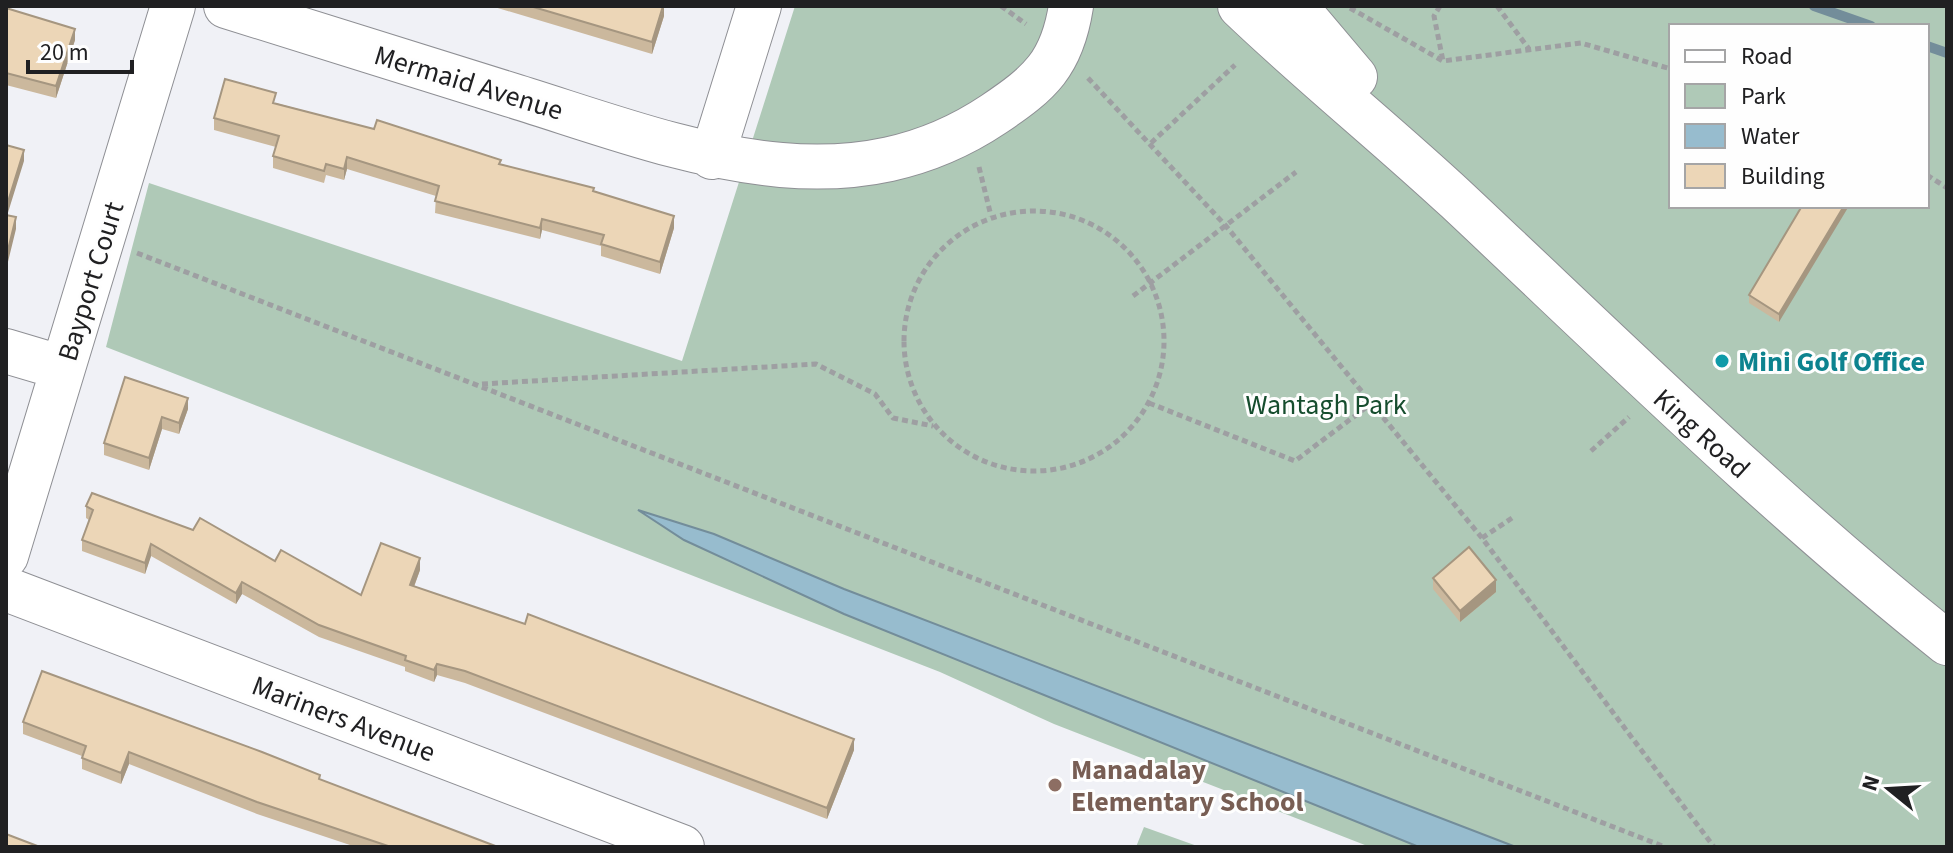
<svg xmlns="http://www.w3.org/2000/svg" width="1953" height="853" font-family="'Source Sans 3',sans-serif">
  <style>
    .green { fill: #afc9b7; fill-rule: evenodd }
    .water { fill: #97bcce; stroke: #738d9a; stroke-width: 2 }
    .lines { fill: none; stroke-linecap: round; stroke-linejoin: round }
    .stream { stroke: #738d9a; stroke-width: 10 }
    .minor-casing { stroke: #8e8f94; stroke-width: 46 }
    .path { stroke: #9e9fa2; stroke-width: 5; stroke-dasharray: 6 4; stroke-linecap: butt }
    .minor { stroke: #fff; stroke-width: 44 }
    .wall { fill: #cbb89d }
    .shaded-wall { fill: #a59680 }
    .building { fill: #ecd6b7; stroke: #a59680; stroke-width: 2 }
    .culture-dot { fill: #0f9aa8; stroke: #fefefe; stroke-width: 3 }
    .education-dot { fill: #8d6e63; stroke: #fefefe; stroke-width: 3 }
    .labels { text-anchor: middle; stroke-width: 6; stroke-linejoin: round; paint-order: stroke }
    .street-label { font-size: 28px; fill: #202022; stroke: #fefefe }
    .culture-label { font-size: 28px; font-weight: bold; fill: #0d838f; stroke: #fefefe; text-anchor: start }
    .park-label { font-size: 28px; fill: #164d2e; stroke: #fefefe }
    .education-label { font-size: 28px; font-weight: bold; fill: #785e54; stroke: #fefefe; text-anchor: start }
  </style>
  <rect width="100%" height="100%" fill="#f0f1f6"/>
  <path class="green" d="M795,6H1947V847H1370L1054,724L940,672L106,347L149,183L682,361ZM1671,26H1927V206H1671Z
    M1144,827L1200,847H1136Z"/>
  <path class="water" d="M638,510L714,534L844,589L1516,847H1419L844,614L684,540Z"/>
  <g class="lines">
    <path class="stream" d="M1814,6L1871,26
      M1927,46L1947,53"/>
    <g class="minor-casing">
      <path id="minor" d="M226,6C321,36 416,65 511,95C670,144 839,218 994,114C1040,83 1062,64 1071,6
        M1240,6C1310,73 1386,134 1457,200C1618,351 1774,505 1947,643
        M1295,6L1355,77
        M712,157L759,6
        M6,351L63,368
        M6,556L173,6
        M6,589L682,847"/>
    </g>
    <path class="path" d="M1001,6L1026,24
      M1440,6L1434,16L1443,61
      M1497,6L1529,49
      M1350,8L1443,61L1581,43L1671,69
      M1088,78L1226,226L1482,538
      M1151,143L1235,65
      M979,167L991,216
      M1927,175L1947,188
      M904 341a130 130 0 1 1 260 0a130 130 0 1 1-260 0Z
      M137,253L1665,847
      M1133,296L1296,172
      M482,384L816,364L875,394L893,418L933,426
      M1149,403L1295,461L1372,403
      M1591,451L1629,417
      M1512,518L1482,538L1714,847"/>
    <use href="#minor" class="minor"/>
  </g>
  <path class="wall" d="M6,6L7,9L75,40L56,98L6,85Z
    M491,6H664V16L652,54Z
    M276,103L501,164L594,191L674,228L660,274L601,256V246L542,230L540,239L435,213L436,196L347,169L344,180L326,175L324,183L273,168V156L276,147L214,130V118Z
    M1802,206L1779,322L1749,303V295Z
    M125,377L188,409L179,434L162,429L149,470L104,455V443Z
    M86,506L275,561L361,595L420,570L414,587L854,750L827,819L465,683L437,675L434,682L405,671V667L319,637L242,594L236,604L151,556L145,574L82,551V540L89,520L86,518Z
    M1433,578L1496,592L1460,622L1433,589Z
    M23,722L320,779L498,847H356L257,814L129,764L121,784L82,769V756L23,734Z"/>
  <path class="shaded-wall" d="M664,6V16L652,54V42Z
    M75,29V40L56,98V86Z
    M24,150V161L6,219V208Z
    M347,157V169L344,180V169Z
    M1844,206H1849L1779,322V314Z
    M674,216V228L660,274V262Z
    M16,217V229L6,270V258Z
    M542,219V230L540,239V228Z
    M188,398V409L179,434V423Z
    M162,417V429L149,470V458Z
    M151,544V556L145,574V563Z
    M420,558V570L410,597V585Z
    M1496,580V592L1460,622V611Z
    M242,582V594L236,604V593Z
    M437,664V675L434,682V670Z
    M854,739V750L827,819V808Z
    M129,752V764L121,784V773Z"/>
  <path class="building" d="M530,6H663L652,42Z
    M6,8L75,29L56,86L6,73Z
    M225,79L276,93L273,103L374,129L377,120L501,160L499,164L594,188L593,191L674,216L660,262L601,244L604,235L542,219L540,228L435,201L439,186L347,157L344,169L326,164L324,171L273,156L279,136L214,118Z
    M6,145L24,150L6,208Z
    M1802,206H1844L1779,314L1749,295Z
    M6,215L16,217L6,258Z
    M125,377L188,398L179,423L162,417L149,458L104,443Z
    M92,493L193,530L200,518L275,561L281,550L361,595L381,543L420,558L410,585L525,624L528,614L854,739L827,808L465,671L437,664L434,670L405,660L406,656L319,625L242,582L236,593L151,544L145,563L82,540L93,510L86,506Z
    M1469,547L1496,580L1460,611L1433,578Z
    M42,671L262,752L320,775L319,779L498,847H391L257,802L129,752L121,773L82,758L86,746L23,722Z
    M6,834L40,847H6Z"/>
  <circle class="culture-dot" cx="1722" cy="361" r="8"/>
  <circle class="education-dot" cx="1055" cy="785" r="8"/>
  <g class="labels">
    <g class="street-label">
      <text transform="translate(469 82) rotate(17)" y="10">Mermaid Avenue</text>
      <text transform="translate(90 281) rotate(-73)" y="10">Bayport Court</text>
      <text transform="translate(1702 433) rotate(42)" y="10">King Road</text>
      <text transform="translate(344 718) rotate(21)" y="10">Mariners Avenue</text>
    </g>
    <g class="culture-label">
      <text x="1738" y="371">Mini Golf Office</text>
    </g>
    <g class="park-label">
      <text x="1326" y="414">Wantagh Park</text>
    </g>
    <g class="education-label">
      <text x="1071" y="779">Manadalay<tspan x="1071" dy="32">Elementary School</tspan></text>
    </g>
  </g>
  <rect width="1953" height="853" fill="none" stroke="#202022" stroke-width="16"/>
  <rect x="1669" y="24" width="260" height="184" fill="#fefefe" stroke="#a5a5a6" stroke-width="2"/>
  <rect x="1685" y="50" width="40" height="12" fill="#ffffff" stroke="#a5a5a6" stroke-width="2"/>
  <text x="1741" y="64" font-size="24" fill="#202022">Road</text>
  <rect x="1685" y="84" width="40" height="24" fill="#afc9b7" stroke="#a5a5a6" stroke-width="2"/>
  <text x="1741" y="104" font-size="24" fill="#202022">Park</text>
  <rect x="1685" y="124" width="40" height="24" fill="#97bcce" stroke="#a5a5a6" stroke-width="2"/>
  <text x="1741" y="144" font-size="24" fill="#202022">Water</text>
  <rect x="1685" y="164" width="40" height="24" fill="#ecd6b7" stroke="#a5a5a6" stroke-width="2"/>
  <text x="1741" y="184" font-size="24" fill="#202022">Building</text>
  <g transform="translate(1889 789) rotate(288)" stroke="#fefefe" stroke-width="6" paint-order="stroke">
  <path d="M0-6L14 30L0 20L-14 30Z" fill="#202022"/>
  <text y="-12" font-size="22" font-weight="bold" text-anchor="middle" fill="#202022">N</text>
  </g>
  <path d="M28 60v12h104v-12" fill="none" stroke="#202022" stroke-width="4"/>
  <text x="40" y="60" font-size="24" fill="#202022" stroke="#fefefe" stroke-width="6" paint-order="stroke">20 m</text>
</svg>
